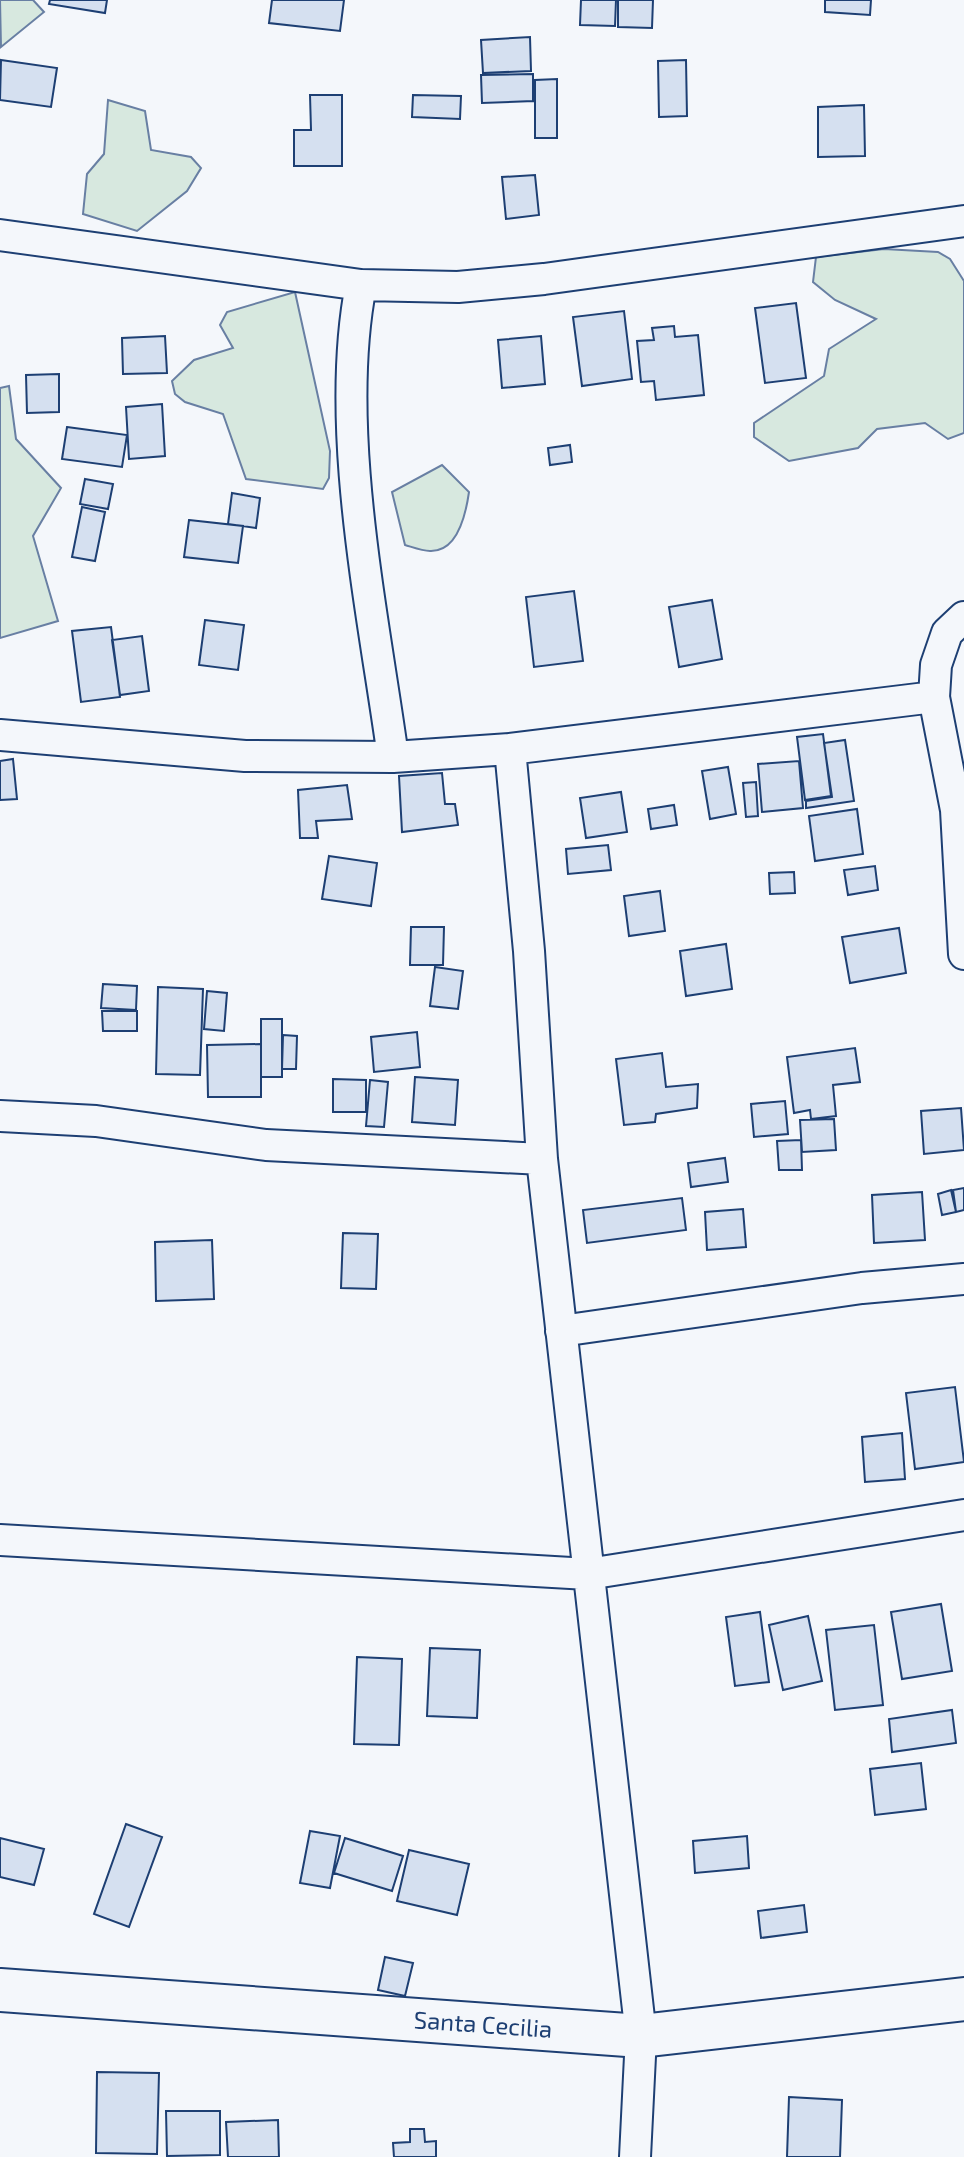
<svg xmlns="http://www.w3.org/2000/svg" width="964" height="2157" font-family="'Exo 2',sans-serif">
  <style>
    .green { fill: #d7e8df; stroke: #687fa3; stroke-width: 2 }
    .building { fill: #d5e0f0; stroke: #1d3f73; stroke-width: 2 }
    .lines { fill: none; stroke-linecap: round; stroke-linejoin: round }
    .street-casing { stroke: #1d3f73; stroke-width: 34 }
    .secondary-casing { stroke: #1d3f73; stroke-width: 46 }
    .street { stroke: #f4f7fb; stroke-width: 30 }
    .secondary { stroke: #f4f7fb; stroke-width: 42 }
    .labels { text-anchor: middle; stroke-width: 6; stroke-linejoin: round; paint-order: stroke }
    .street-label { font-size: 24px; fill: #1d3f73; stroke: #f4f7fb }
  </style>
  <rect width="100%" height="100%" fill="#f4f7fb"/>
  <path class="green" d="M0,0H33L44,12L1,47Z
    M108,100L145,111L151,150L191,157L201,168L187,191L137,231L83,214L87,174L104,154Z
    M884,249L938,252L950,259L964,281V433L948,439L925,423L877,429L858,448L789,461L754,437V423L824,376L829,349L876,319L835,300L813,282L816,257Z
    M295,292L330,451L329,478L323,489L246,479L223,414L185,402L175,394L172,381L194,360L233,348L220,325L227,312Z
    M9,386L16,439L61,488L33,536L58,621L0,638V388Z
    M442,465L469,492C466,513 458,552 430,551C422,551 412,547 405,545L392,492Z"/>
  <path class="building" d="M50,0H107L105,13L49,4Z
    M272,0H344L340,31L269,23Z
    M581,0H616L615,26L580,25Z
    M618,0H653L652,28L618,27Z
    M825,0H871L870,15L825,12Z
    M530,37L531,71L483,73L481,40Z
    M1,60L57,68L51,107L0,100Z
    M686,60L687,116L659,117L658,61Z
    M533,74V101L482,103L481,75Z
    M557,79V138H535V80Z
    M310,95H342V166H294V130H311Z
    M413,95L461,96L460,119L412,117Z
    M864,105L865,156L818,157V107Z
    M535,175L539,215L506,219L502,177Z
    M796,303L806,378L765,383L755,308Z
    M624,311L632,379L582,386L573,317Z
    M674,326L675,337L698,335L704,395L656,400L654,381L641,382L637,341L654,340L652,328Z
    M165,336L167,373L123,374L122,338Z
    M541,336L545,384L502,388L498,340Z
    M59,374V412L27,413L26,375Z
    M162,404L165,456L129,459L126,407Z
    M67,427L127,435L122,467L62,459Z
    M570,445L572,462L550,465L548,448Z
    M85,479L113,484L108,509L80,504Z
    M232,493L260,498L256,528L228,524Z
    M82,507L105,512L95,561L72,557Z
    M189,520L243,526L238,563L184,557Z
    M574,591L583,661L534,667L526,597Z
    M712,600L722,659L679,667L669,607Z
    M205,620L244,625L238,670L199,665Z
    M111,627L120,697L81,702L72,631Z
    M142,636L149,691L120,695L112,640Z
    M823,734L831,796L805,800L797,737Z
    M845,740L854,801L806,808V801L832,797L824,743Z
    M13,759L17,799L0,800V761Z
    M799,761L803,808L762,812L758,764Z
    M728,767L736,814L710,819L702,771Z
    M442,773L445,804H455L458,825L402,832L399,776Z
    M756,782L758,816L746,817L743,783Z
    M347,785L352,819L316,821L318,838H300L298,790Z
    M621,792L627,832L586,838L580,798Z
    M674,805L677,825L651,829L648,809Z
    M857,809L863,854L815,861L809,816Z
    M608,845L611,870L568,874L566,849Z
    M329,856L377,863L371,906L322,899Z
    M875,866L878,890L848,895L844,870Z
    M794,872L795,893L770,894L769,873Z
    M660,891L665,931L629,936L624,896Z
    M411,927H444L443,965H410Z
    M899,928L906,973L850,983L842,937Z
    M726,944L732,989L686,996L680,951Z
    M435,967L463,971L458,1009L430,1006Z
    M103,984L137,986L136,1010L101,1008Z
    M158,987L203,989L200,1075L156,1074Z
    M207,991L227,993L224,1031L204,1029Z
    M102,1011H137V1031H103Z
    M261,1019H282V1077H261Z
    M417,1032L420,1067L374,1072L371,1037Z
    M283,1035L297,1036L296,1069H282Z
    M261,1044V1097H208L207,1045Z
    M855,1048L860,1082L833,1085L836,1116L811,1119L810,1110L794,1113L787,1057Z
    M662,1053L666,1087L698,1084L697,1108L656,1114L655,1122L624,1125L616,1059Z
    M415,1077L458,1080L455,1125L412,1122Z
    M333,1079L366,1080V1112H333Z
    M370,1080L388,1082L384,1127L366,1126Z
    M785,1101L788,1134L754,1137L751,1104Z
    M961,1108L964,1150L924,1154L921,1111Z
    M834,1119L836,1150L802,1152L800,1120Z
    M801,1140L802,1170H779L777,1141Z
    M725,1158L728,1182L691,1187L688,1163Z
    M964,1188V1210L956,1212L953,1190Z
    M951,1190L956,1212L942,1215L938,1194Z
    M922,1192L925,1240L874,1243L872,1195Z
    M682,1198L686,1230L587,1243L583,1210Z
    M743,1209L746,1247L707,1250L705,1212Z
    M343,1233L378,1234L376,1289L341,1288Z
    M212,1240L214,1299L156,1301L155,1242Z
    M955,1387L964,1462L915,1469L906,1393Z
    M902,1433L905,1479L865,1482L862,1437Z
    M941,1604L952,1671L902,1679L891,1612Z
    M760,1612L769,1682L735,1686L726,1617Z
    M808,1616L822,1681L783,1690L769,1625Z
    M874,1625L883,1705L835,1710L826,1630Z
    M430,1648L480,1650L477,1718L427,1716Z
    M357,1657L402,1659L399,1745L354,1744Z
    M952,1710L956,1743L892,1752L889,1719Z
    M921,1763L926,1809L875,1815L870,1769Z
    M126,1824L162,1837L129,1927L94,1914Z
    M310,1831L340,1836L330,1888L300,1883Z
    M747,1836L749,1868L695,1873L693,1841Z
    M0,1838L44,1849L34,1885L0,1877Z
    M345,1838L403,1856L392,1891L334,1873Z
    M409,1850L469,1864L457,1915L397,1901Z
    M804,1905L807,1932L761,1938L758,1911Z
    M385,1957L413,1963L405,1996L378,1990Z
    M97,2072L159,2073L157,2154L96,2153Z
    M789,2097L842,2100L840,2157H787Z
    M166,2111H220V2155L167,2156Z
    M278,2120L279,2157H228L226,2122Z
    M410,2129H424L425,2142L436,2141V2157H394L393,2143L410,2142Z"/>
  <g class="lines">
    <g class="street-casing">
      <path id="street" d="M0,235L361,285L458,287L544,279L964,221
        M361,285C333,428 373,612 393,757
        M964,617L947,633L936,665L934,697L956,810L964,954
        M0,735L245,756L393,757L510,749L529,951L542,1159L641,2036L635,2157
        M510,749L934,697
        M0,1116L96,1121L266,1145L542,1159
        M561,1331L862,1288L964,1279
        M0,1540L588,1574L964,1515"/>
    </g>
    <g class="secondary-casing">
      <path id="secondary" d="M0,1990L641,2036L964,1999"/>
    </g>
    <use href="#street" class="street"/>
    <use href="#secondary" class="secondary"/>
  </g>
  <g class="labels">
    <g class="street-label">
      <text transform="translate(483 2025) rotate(4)" y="8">Santa Cecilia</text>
    </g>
  </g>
</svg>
